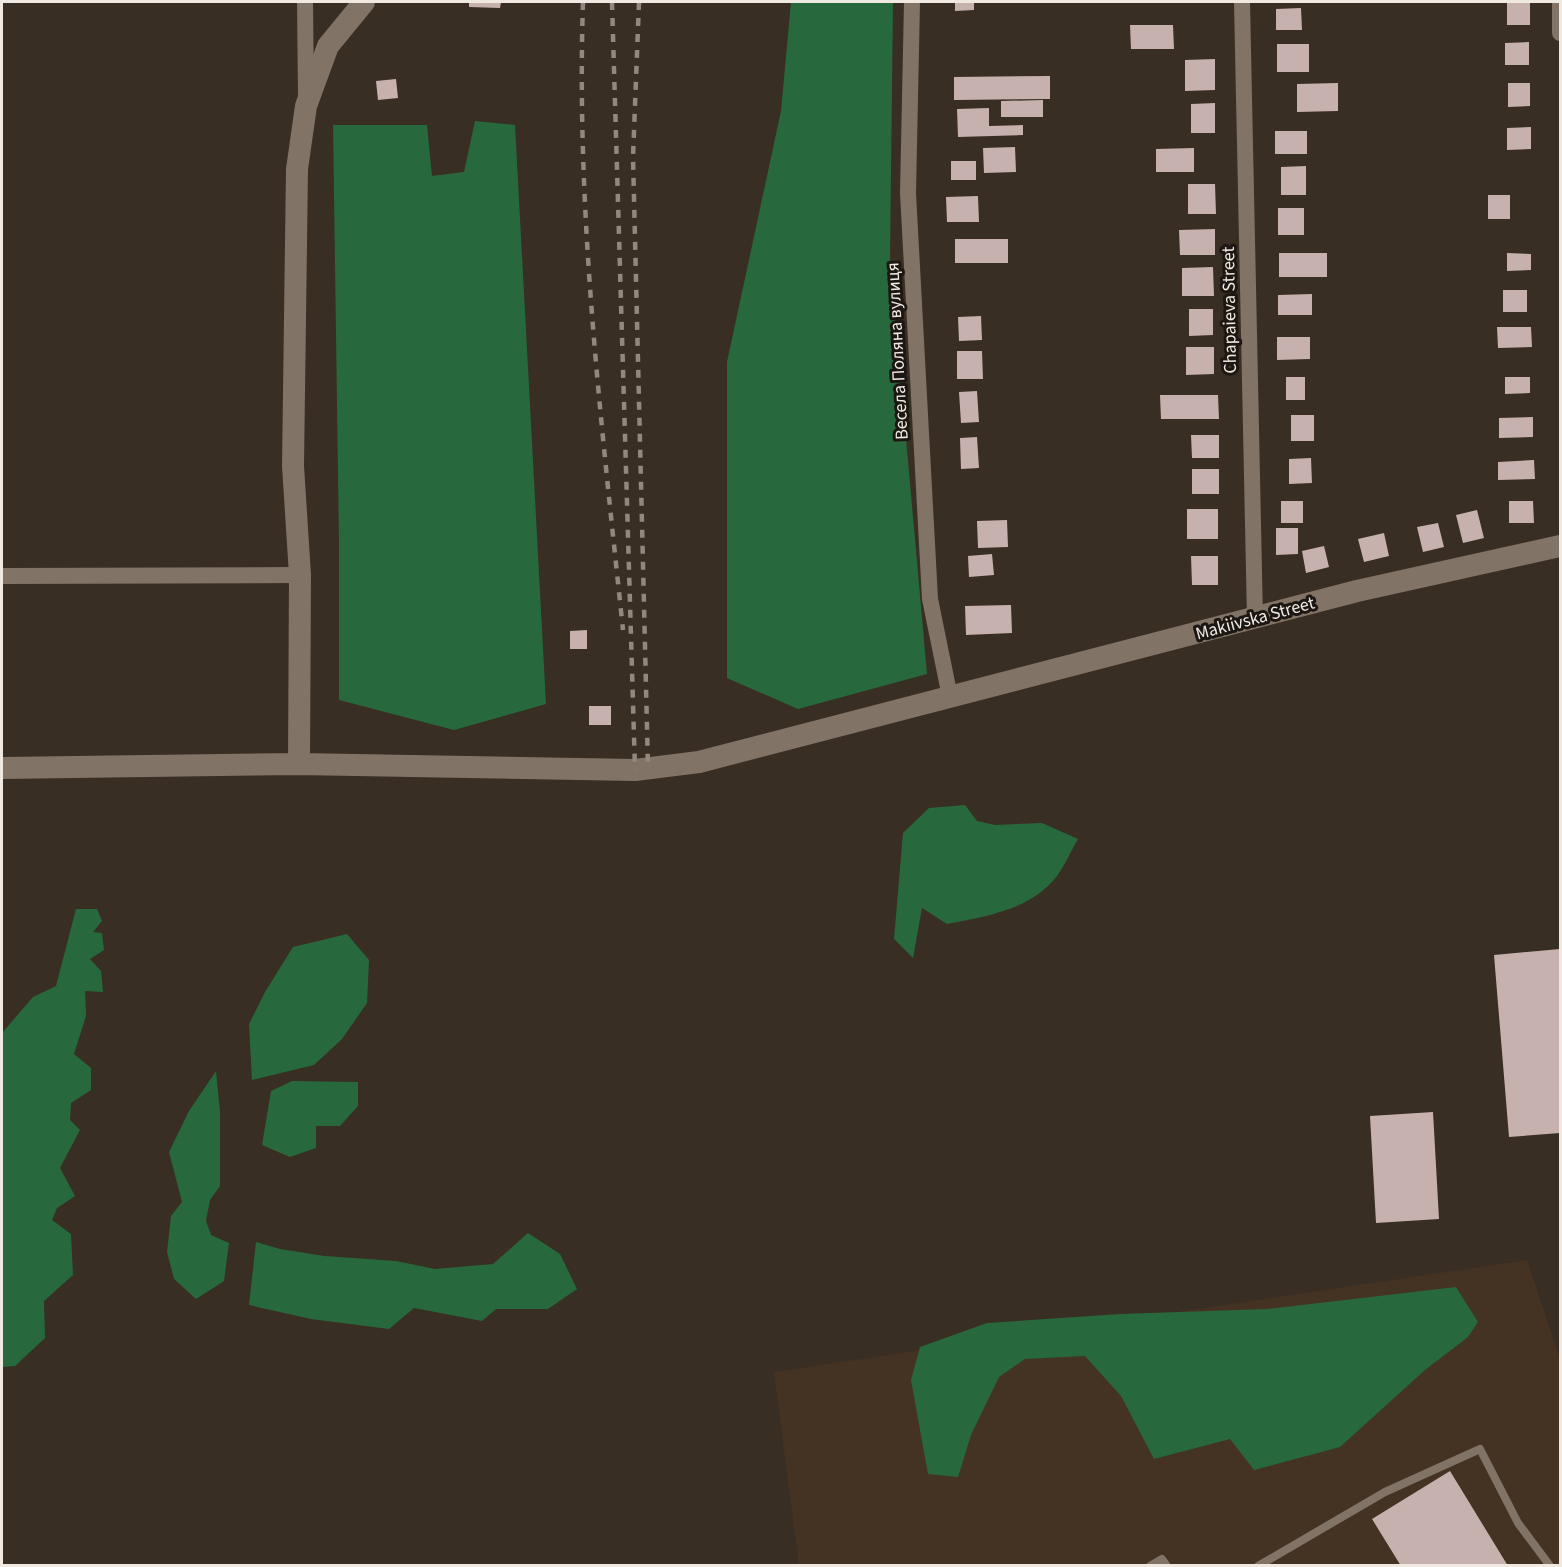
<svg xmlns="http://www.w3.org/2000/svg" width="1562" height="1567" font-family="'Source Sans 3',sans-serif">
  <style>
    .built { fill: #443323 }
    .forest { fill: #27693c }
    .building { fill: #c7b1af }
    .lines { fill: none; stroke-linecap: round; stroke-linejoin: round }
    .lane { stroke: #817366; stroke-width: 8 }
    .street { stroke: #817366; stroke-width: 16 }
    .secondary { stroke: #817366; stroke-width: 22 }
    .rail { stroke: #91887f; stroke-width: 4.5; stroke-dasharray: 8 8; stroke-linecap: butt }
    .labels { text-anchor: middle; stroke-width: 6; stroke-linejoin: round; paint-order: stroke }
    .street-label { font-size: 18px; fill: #f0e9e2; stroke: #1c1712 }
  </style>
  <rect width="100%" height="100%" fill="#392e23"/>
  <path class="built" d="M1527,1260L1560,1359V1565H799L774,1372Z"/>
  <path class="forest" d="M791,2H893L890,259L927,674L798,709L727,678V362L781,111Z
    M475,121L515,125L546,704L454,730L339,700V542L333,125H427L432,176L464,172Z
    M965,805L977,821L995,825L1042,823L1078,839C1071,851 1065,865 1057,876C1031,910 986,916 947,924L922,908L913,958L894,939L903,833L929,808Z
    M76,909H97L102,921L93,932L102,933L104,950L90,959L101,971L103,992L85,991L86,1016L74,1054L91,1068V1090L71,1103L70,1120L80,1130L60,1168L75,1196L57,1208L52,1220L71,1234L73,1275L44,1301L45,1338L15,1366L2,1367V1033L33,997L56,986Z
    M347,934L369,960L367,1003L342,1039L314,1065L252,1080L249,1024L265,992L293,947Z
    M216,1071L220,1112V1186L210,1200L206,1221L211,1235L229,1243L224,1281L196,1299L174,1279L167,1252L171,1216L182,1202L169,1152L189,1111Z
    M292,1081L358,1082V1106L340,1126H316V1148L290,1157L262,1145L271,1091Z
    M528,1233L560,1254L577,1289L548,1309H496L482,1321L414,1308L389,1329L311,1319L249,1305L256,1242L280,1249L324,1256L396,1261L435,1269L493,1264Z
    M1456,1287L1478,1322L1468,1337L1425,1370L1340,1447L1254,1470L1230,1439L1154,1459L1121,1396L1085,1356L1025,1359L999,1377L971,1435L958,1477L928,1474L911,1380L920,1347L987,1323L1120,1314L1268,1309Z"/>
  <path class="building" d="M469,2H501L500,8L469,7Z
    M955,2H974V10L955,11Z
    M1507,2H1530V25H1507Z
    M1301,8L1302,30H1276V9Z
    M1130,25H1173L1174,49H1131Z
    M1529,42V65H1505V43Z
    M1277,44H1309V72H1277Z
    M1215,59V90L1185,91V60Z
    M1050,76V99L954,100V77Z
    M396,79L398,98L378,100L376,81Z
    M1338,83V111L1297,112V84Z
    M1508,83H1530V106L1508,107Z
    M1043,100V117H1001V101Z
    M1215,103V133H1191V104Z
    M989,108V126L1023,125V135L958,137L957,109Z
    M1531,127V149L1507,150V128Z
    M1275,131H1307V154H1275Z
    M1015,147L1016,172L984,173L983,148Z
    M1194,148V172H1156V149Z
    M951,161H976V180H951Z
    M1306,166V195H1281V167Z
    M1188,184H1215L1216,214H1188Z
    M1488,195H1510V219H1488Z
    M978,196L979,222H947L946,197Z
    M1278,208H1304V235H1278Z
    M1215,229V255H1180L1179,230Z
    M955,239H1008V263H955Z
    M1279,253H1327V277H1279Z
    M1507,253L1531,254V270L1507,271Z
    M1213,267L1214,296H1182V268Z
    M1503,290H1527V312H1503Z
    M1312,294V315H1278V295Z
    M1189,309H1213V335L1189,336Z
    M981,316L982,340L959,341L958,317Z
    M1497,327H1531L1532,347L1498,348Z
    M1277,337H1310V359L1277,360Z
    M1186,347H1214V374L1186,375Z
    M957,351H982L983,379H957Z
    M1286,377H1305V400H1286Z
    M1505,377H1530V393L1505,394Z
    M977,391L979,422L961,423L959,392Z
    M1160,395H1218L1219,419H1161Z
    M1291,415H1314V441H1291Z
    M1533,417V437L1499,438V418Z
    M1191,435H1219V458H1192Z
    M977,437L979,468L961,469L960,438Z
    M1311,458L1312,483L1289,484V459Z
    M1534,460L1535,479L1498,480V462Z
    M1192,469H1219V494H1192Z
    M1281,501H1303V523H1281Z
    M1509,501H1533L1534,523H1509Z
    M1187,509H1218V539H1187Z
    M1477,510L1484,538L1463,543L1456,515Z
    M1007,520L1008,547L978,548L977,521Z
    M1438,523L1444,547L1423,552L1417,527Z
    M1276,528H1298V554L1276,555Z
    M1384,533L1389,556L1364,562L1358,539Z
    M1324,546L1329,567L1306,573L1302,551Z
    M992,554L994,575L969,577L968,556Z
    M1191,556H1218V585H1192Z
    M1011,605L1012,633L966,635L965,606Z
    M587,630V649H570V631Z
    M589,706H611V725H589Z
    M1560,949V1133L1509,1137L1494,955Z
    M1433,1112L1439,1219L1376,1223L1370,1116Z
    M1450,1471L1508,1566H1401L1372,1519Z"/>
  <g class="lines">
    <path class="lane" d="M1150,1566L1162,1559L1167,1566
      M1258,1566L1385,1492L1480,1449L1518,1523L1550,1566"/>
    <path class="street" d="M305,2L306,96
      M912,2L908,193L930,599L950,697
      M1242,2L1255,619
      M1560,2V33
      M2,576L300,575"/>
    <path class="secondary" d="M299,764L300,575L293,466L297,169L306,106L328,46L364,2
      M2,768L299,764L635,770L699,762L1357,591L1560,546"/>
    <path class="rail" d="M583,2C576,212 601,420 623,630
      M612,2L635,770
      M639,2L633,157L648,768"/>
  </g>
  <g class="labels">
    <g class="street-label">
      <text transform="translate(1229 310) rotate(-91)" y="6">Chapaieva Street</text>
      <text transform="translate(897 351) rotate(-93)" y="6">Весела Поляна вулиця</text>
      <text transform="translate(1255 618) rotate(-15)" y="6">Makiivska Street</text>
    </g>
  </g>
  <rect width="1562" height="1567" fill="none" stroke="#f0e9e2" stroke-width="6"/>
</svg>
